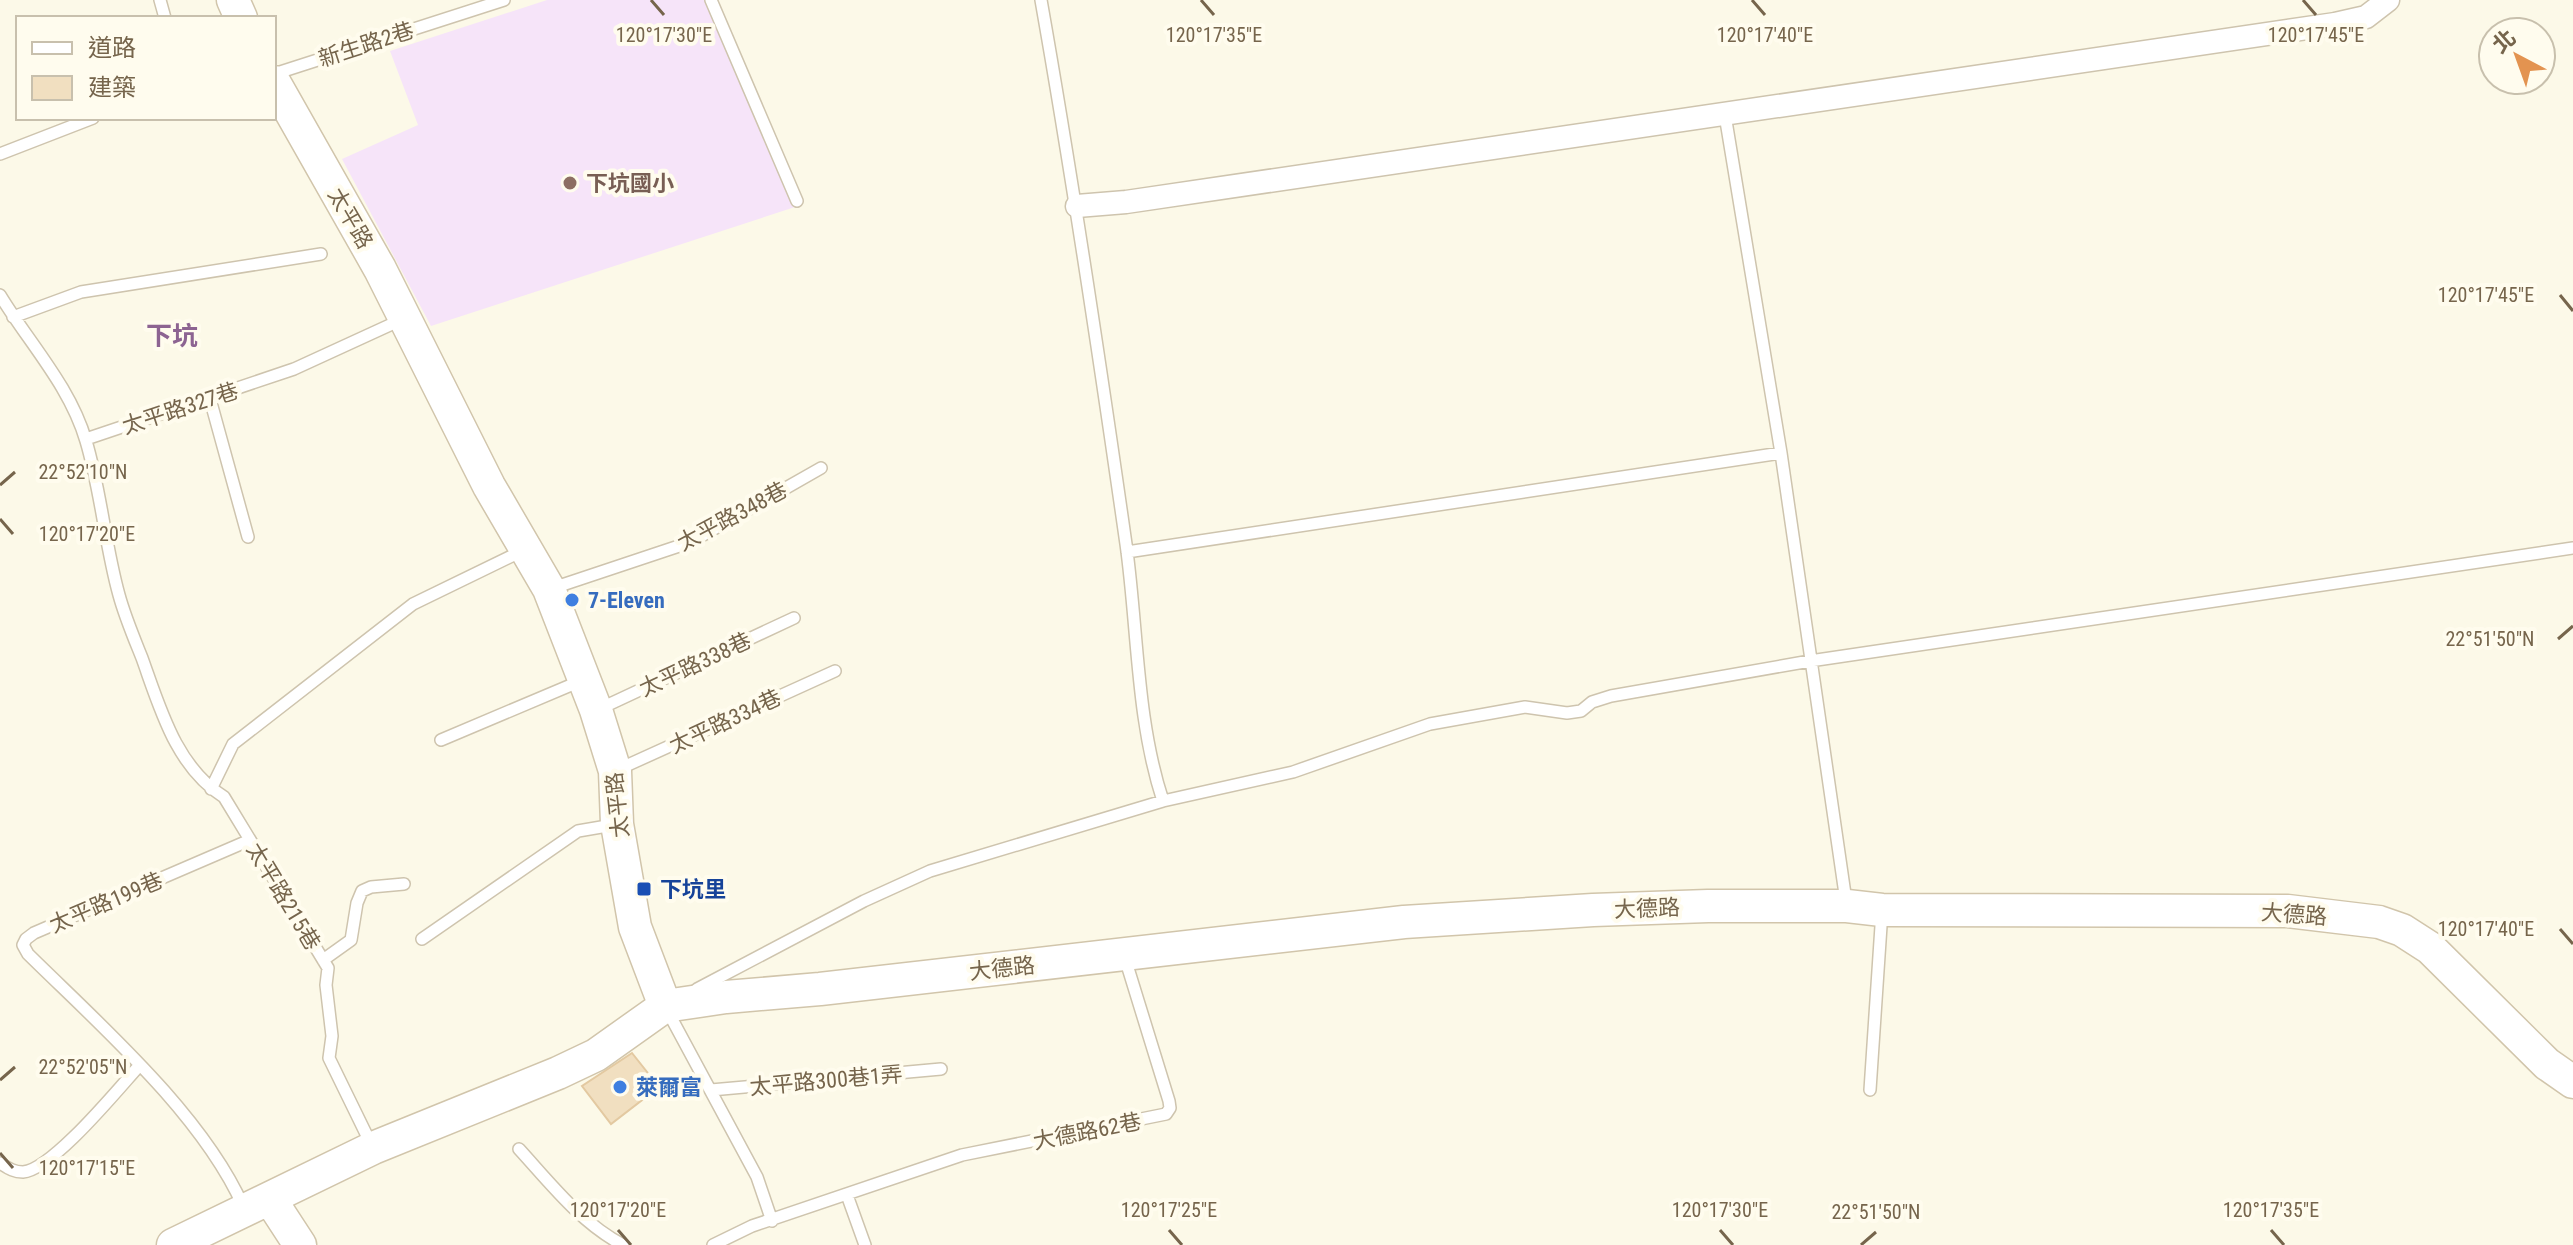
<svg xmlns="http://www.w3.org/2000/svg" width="2573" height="1245" font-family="'Roboto Condensed','Noto Sans TC',sans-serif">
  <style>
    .education { fill: #f6e4f9 }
    .building { fill: #f1dfc0; stroke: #e3c9a1; stroke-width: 2 }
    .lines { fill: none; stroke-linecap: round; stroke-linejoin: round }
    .lane-casing { stroke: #cec4ae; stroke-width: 14 }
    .street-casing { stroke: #cec4ae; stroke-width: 25 }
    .secondary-casing { stroke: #d1c5ab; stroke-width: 35 }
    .lane { stroke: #fff; stroke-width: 11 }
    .street { stroke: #fff; stroke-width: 22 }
    .secondary { stroke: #fff; stroke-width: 32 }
    .ticks { fill: none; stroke: #76654c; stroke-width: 3 }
    .education-dot { fill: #8d6e63; stroke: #fffcee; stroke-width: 3 }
    .shop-dot { fill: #3f7fe0; stroke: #fffcee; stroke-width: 3 }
    .transit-dot { fill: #1a4fb4; stroke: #fffcee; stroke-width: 3 }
    .labels { text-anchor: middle; stroke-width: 8; stroke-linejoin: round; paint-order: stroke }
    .street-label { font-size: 22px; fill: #76654c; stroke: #fffcee }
    .education-label { font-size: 22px; font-weight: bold; fill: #785e54; stroke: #fffcee; text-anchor: start }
    .shop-label { font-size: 22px; font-weight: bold; fill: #366cbe; stroke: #fffcee; text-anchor: start }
    .transit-label { font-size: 22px; font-weight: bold; fill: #164399; stroke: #fffcee; text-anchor: start }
    .quarter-label { font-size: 26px; font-weight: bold; fill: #8d6492; stroke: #fffcee }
    .ticks-label { font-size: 20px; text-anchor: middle; fill: #76654c; stroke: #fffcee; stroke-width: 8; stroke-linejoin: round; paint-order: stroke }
  </style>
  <rect width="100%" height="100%" fill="#fcf9e8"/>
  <path class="education" d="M547,0H709L795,207L431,326L342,159L418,125L390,51Z"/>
  <path class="building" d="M632,1053L659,1087L611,1124L582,1086Z"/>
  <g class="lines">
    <g class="lane-casing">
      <path id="lane" d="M160,0L165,18
        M711,0L797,201
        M1041,0C1073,181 1100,362 1126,544C1138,629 1136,719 1163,801
        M274,74L504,0
        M1725,115L1781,453L1846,901
        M0,154L93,118
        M0,295C29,343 70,386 86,441C101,491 105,545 119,595C125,617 134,638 142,658C160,708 176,767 224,797L328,968L326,985L332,1036L329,1058L371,1144
        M13,317L81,292L321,254
        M210,399L248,537
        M86,439L294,369L403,319
        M1127,552L1781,453
        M550,589L691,542L821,468
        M597,710L794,618
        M441,740L583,680
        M619,769L835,671
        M211,789L233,744L413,604L522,551
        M422,939L578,831L613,825
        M323,960L351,940L357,903L362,891L371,887L404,884
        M697,989L864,901L930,871L1163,801L1293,772L1430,724L1525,707L1567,713L1581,711L1592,702L1611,696L1810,661L2573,548
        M667,1010L757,1177L772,1221
        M711,1090L941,1069
        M1870,1090L1882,911
        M519,1149C551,1184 581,1223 623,1245
        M0,1163C8,1168 13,1172 23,1172C52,1170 118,1089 139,1066
        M847,1195L865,1245
        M243,1206C202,1114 100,1025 28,954L23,945L26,939L34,933L250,840
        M713,1245L752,1226L962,1155L1166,1114L1170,1108L1169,1101L1124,955"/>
    </g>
    <g class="street-casing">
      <path id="street" d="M1077,206L1126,202L2335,24L2366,17L2388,0"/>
    </g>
    <g class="secondary-casing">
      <path id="secondary" d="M233,0L241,18
        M274,82L380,269L489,486L549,589L596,710L615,771L617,824L635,927L665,1006
        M270,1199L300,1245
        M173,1245L373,1148L558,1073L596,1055L665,1006L726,997L820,989L1404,922L1593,910L1708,906H1847L1882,910L2288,911L2379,922L2402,930L2430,948L2547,1064L2573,1082"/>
    </g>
    <use href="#lane" class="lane"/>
    <use href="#street" class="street"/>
    <use href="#secondary" class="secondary"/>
  </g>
  <path class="ticks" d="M651,0L664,15M1201,0L1214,15M1752,0L1765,15M2303,0L2316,15M2560,295L2573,311M0,485L15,472M0,519L13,534M2558,639L2573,626M2560,929L2573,944M0,1080L15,1067M0,1153L13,1168M618,1230L631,1245M1169,1230L1182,1245M1720,1230L1733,1245M2271,1230L2284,1245M1861,1245L1876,1232"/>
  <circle class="education-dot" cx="570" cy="183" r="8"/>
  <g class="shop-dot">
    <circle cx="572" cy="600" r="8"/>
    <circle cx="620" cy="1087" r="8"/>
  </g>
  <rect class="transit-dot" x="636" y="881" width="16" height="16" rx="4"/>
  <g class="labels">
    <g class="street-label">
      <text transform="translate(366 44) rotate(-18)" y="8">新生路2巷</text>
      <text transform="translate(351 218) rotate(60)" y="8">太平路</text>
      <text transform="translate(180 408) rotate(-18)" y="8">太平路327巷</text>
      <text transform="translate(732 516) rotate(-28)" y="8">太平路348巷</text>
      <text transform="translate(695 664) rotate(-25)" y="8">太平路338巷</text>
      <text transform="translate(725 721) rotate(-25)" y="8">太平路334巷</text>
      <text transform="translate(617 805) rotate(-96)" y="8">太平路</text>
      <text transform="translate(284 896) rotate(59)" y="8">太平路215巷</text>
      <text transform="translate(106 902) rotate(-23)" y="8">太平路199巷</text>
      <text transform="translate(1647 908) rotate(-2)" y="8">大德路</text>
      <text transform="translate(2294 914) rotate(4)" y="8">大德路</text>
      <text transform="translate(1002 968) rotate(-6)" y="8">大德路</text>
      <text transform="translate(826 1080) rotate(-5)" y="8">太平路300巷1弄</text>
      <text transform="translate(1087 1131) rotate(-11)" y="8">大德路62巷</text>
    </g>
    <g class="education-label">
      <text x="586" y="191">下坑國小</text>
    </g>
    <g class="shop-label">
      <text x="588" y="608">7-Eleven</text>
      <text x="636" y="1095">萊爾富</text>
    </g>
    <g class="transit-label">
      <text x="660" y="897">下坑里</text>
    </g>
    <g class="quarter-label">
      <text x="172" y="345">下坑</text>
    </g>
  </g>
  <g class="ticks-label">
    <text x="1214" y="42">120°17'35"E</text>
    <text x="2316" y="42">120°17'45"E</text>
    <text x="664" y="42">120°17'30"E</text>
    <text x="1765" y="42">120°17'40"E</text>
    <text x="2486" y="302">120°17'45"E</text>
    <text x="83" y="479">22°52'10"N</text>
    <text x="87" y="541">120°17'20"E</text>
    <text x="2490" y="646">22°51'50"N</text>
    <text x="2486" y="936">120°17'40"E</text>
    <text x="83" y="1074">22°52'05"N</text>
    <text x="87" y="1175">120°17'15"E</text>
    <text x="618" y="1217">120°17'20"E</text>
    <text x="1169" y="1217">120°17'25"E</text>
    <text x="1720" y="1217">120°17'30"E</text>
    <text x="2271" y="1217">120°17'35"E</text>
    <text x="1876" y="1219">22°51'50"N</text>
  </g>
  <rect x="16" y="16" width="260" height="104" fill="#fffcee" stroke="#c8c0ad" stroke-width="2"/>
  <rect x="32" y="42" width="40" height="12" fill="#ffffff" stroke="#c8c0ad" stroke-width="2"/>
  <text x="88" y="56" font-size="24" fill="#76654c">道路</text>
  <rect x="32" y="76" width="40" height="24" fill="#f1dfc0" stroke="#c8c0ad" stroke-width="2"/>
  <text x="88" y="96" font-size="24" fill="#76654c">建築</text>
  <g transform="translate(2517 56) rotate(319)"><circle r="38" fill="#fffcee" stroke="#c8c0ad" stroke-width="2"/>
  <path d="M0-6L14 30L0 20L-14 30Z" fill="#e39350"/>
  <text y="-12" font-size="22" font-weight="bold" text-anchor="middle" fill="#76654c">北</text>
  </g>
</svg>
